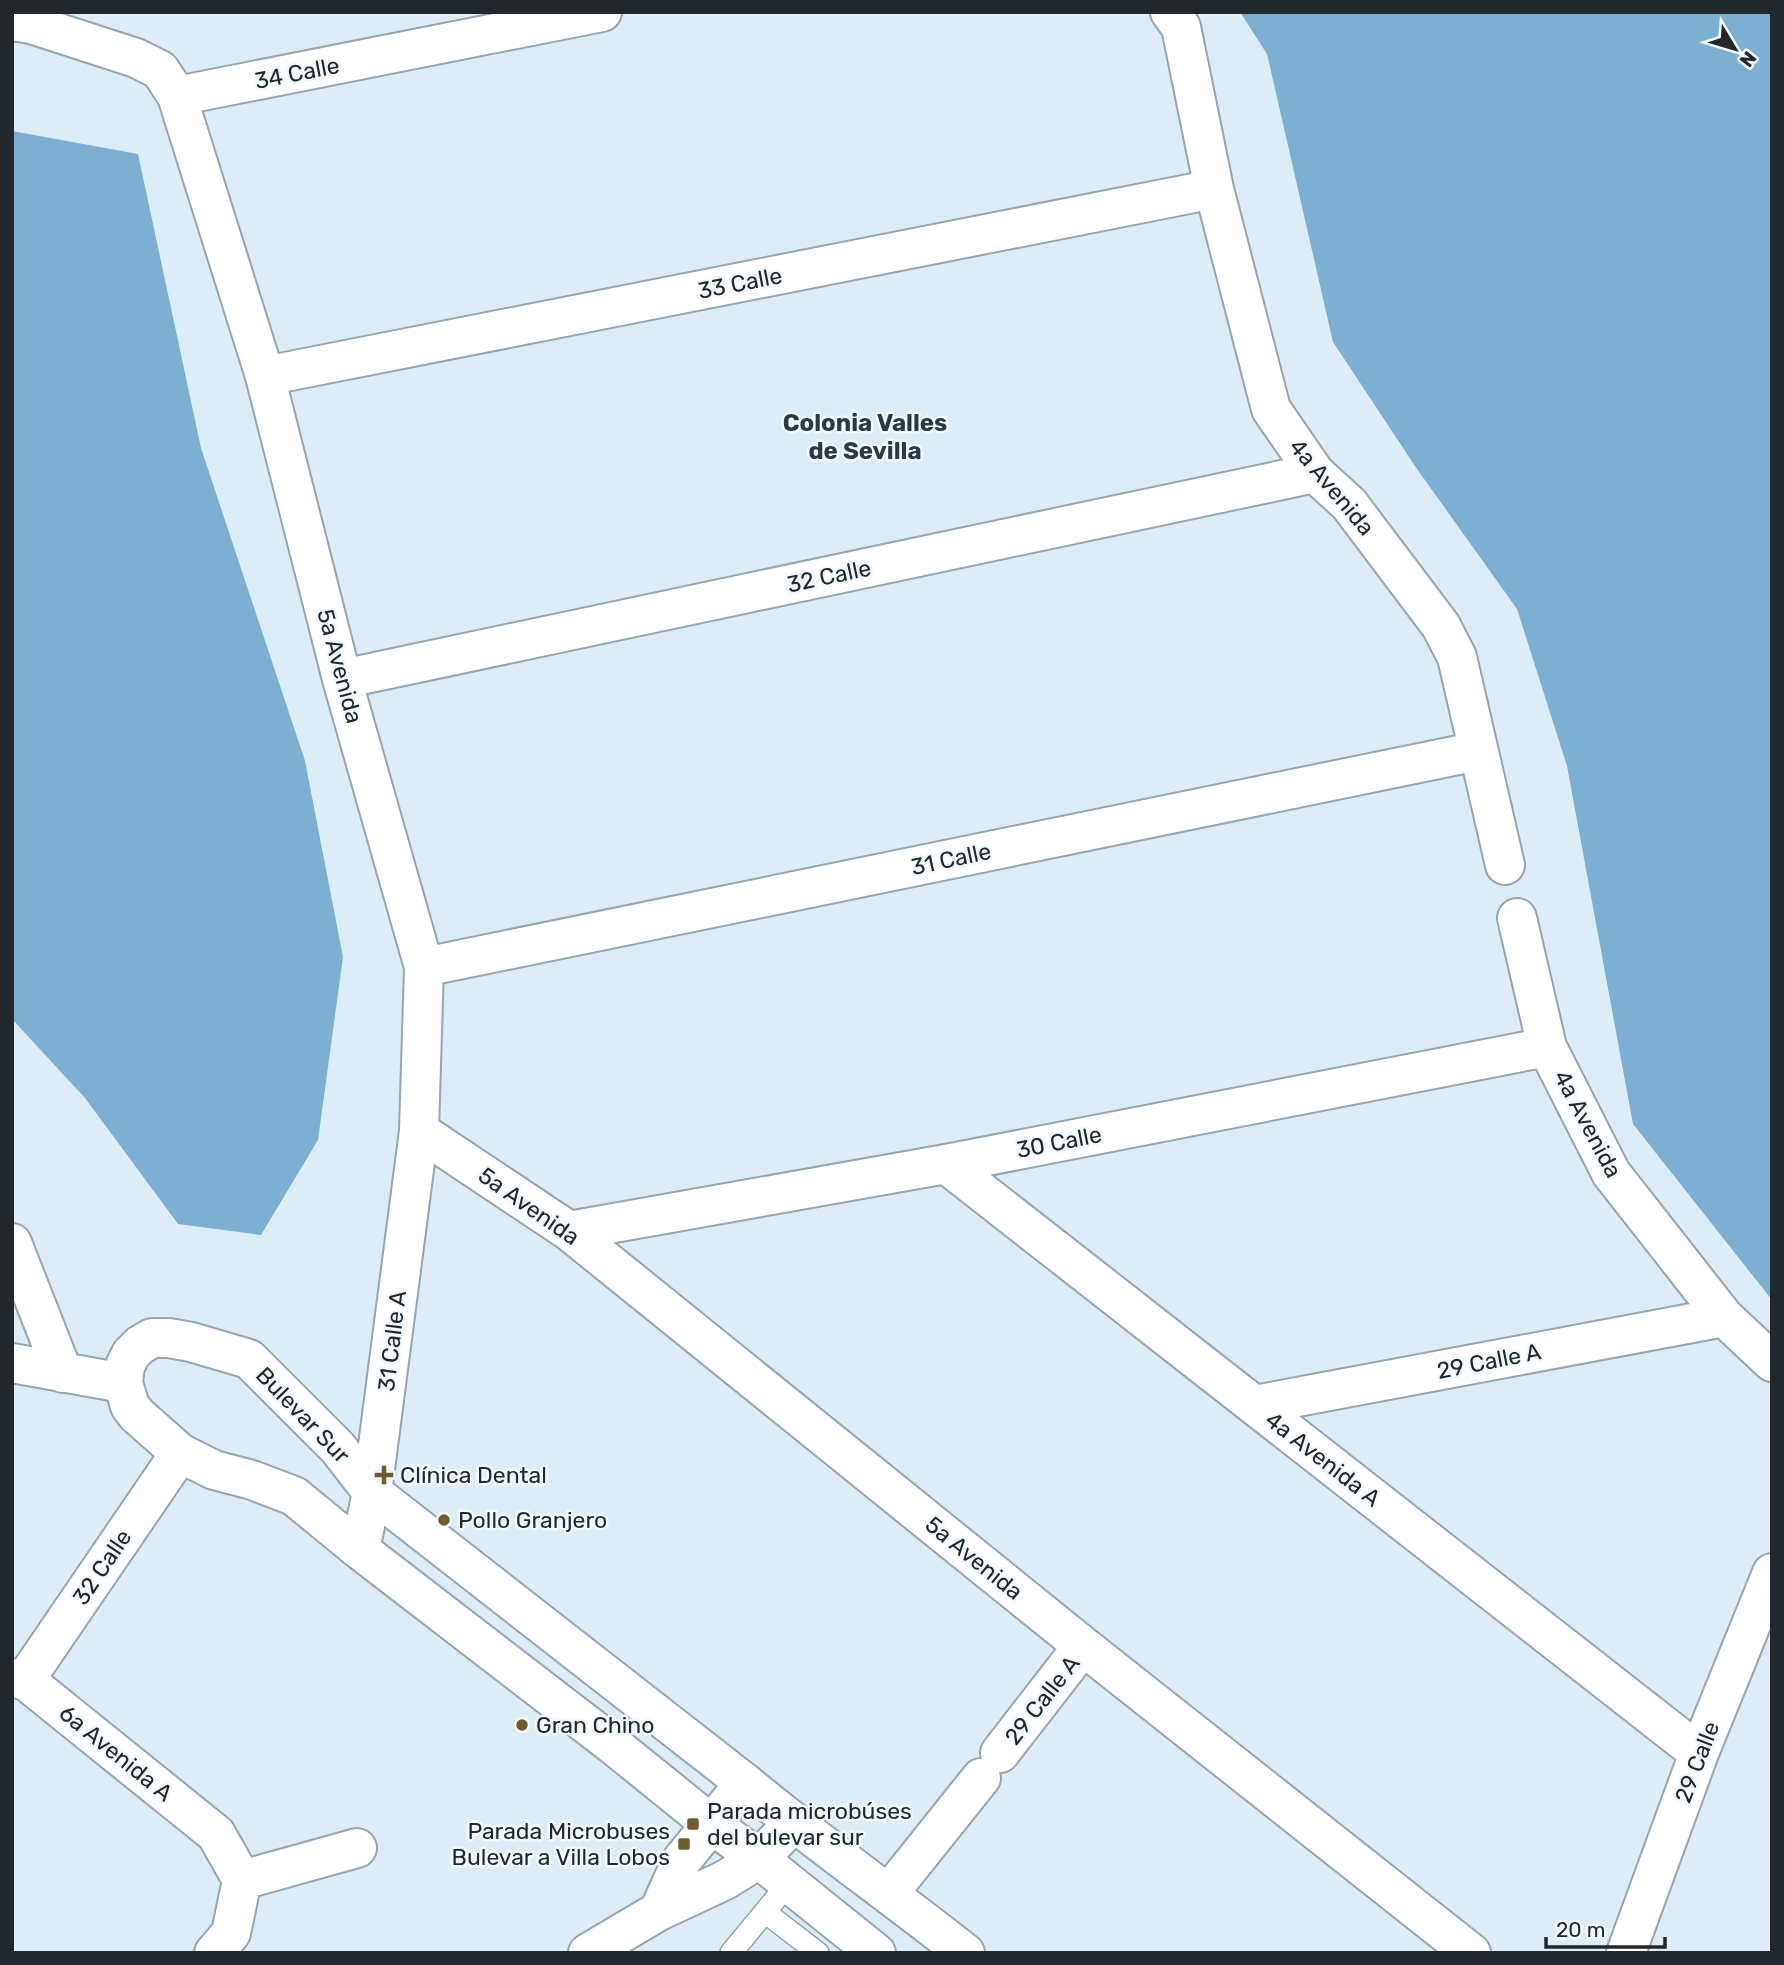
<svg xmlns="http://www.w3.org/2000/svg" width="1784" height="1965" font-family="Rubik,sans-serif">
  <style>
    .forest { fill: #7cafd1 }
    .lines { fill: none; stroke-linecap: round; stroke-linejoin: round }
    .lane-casing { stroke: #96a5b0; stroke-width: 24 }
    .street-casing { stroke: #96a5b0; stroke-width: 42 }
    .secondary-casing { stroke: #96a5b0; stroke-width: 42 }
    .lane { stroke: #fff; stroke-width: 21 }
    .street { stroke: #fff; stroke-width: 38 }
    .secondary { stroke: #fff; stroke-width: 38 }
    .poi-dot { fill: #705d2c; stroke: #f2f9fd; stroke-width: 2.5 }
    .labels { text-anchor: middle; stroke-width: 5; stroke-linejoin: round; paint-order: stroke }
    .street-label { font-size: 23px; fill: #21272b; stroke: #f2f9fd }
    .poi-label { font-size: 23px; fill: #21272b; stroke: #f2f9fd; text-anchor: start }
    .neighbourhood-label { font-size: 24px; font-weight: bold; fill: #2d3942; stroke: #f2f9fd }
  </style>
  <rect width="100%" height="100%" fill="#ddedf8"/>
  <path class="forest" d="M1240,12H1772V1300L1633,1124L1567,766L1517,609L1417,469L1333,342L1267,54Z
    M12,131L138,154L201,448L305,761L343,957L318,1140L261,1235L178,1224L85,1098L12,1019Z"/>
  <g class="lines">
    <g class="lane-casing">
      <path id="lane" d="M765,1912L818,1953
        M731,1953L788,1884"/>
    </g>
    <g class="street-casing">
      <path id="street" d="M1170,12L1181,27L1214,189L1271,409L1315,473L1349,504L1441,626L1457,657L1505,865
        M12,21L31,24L136,58L160,70L177,96L265,376L342,679L424,967L419,1131L372,1492L360,1550
        M177,96L602,12
        M265,376L1214,189
        M342,679L1315,473
        M1517,918L1547,1047L1611,1173L1724,1317L1772,1362
        M424,967L1478,751
        M419,1131L569,1231L1083,1646L1471,1953
        M946,1164L1699,1753
        M569,1231L946,1164L1547,1047
        M12,1243L63,1373
        M12,1363L123,1383
        M1255,1405L1724,1317
        M12,1678L25,1680L216,1834L242,1880L231,1933L214,1953
        M25,1680L180,1453
        M1000,1753L1083,1646
        M711,1824L612,1744L360,1550L294,1496L252,1480L214,1470L180,1453L137,1415L130,1406L123,1383L125,1366L131,1354L140,1345L152,1338H169L191,1342L249,1359L338,1448L372,1492L745,1783
        M242,1880L357,1848
        M889,1893L981,1778
        M1626,1953L1699,1753L1772,1573"/>
    </g>
    <g class="secondary-casing">
      <path id="secondary" d="M711,1824L759,1859L876,1953
        M659,1911L682,1860L745,1783C816,1842 892,1895 965,1953
        M588,1953L659,1911L725,1880L759,1859L793,1823"/>
    </g>
    <use href="#lane" class="lane"/>
    <use href="#street" class="street"/>
    <use href="#secondary" class="secondary"/>
  </g>
  <g class="poi-dot">
    <path d="M380.5 1464.5h7v7h7v7h-7v7h-7v-7h-7v-7h7z"/>
    <circle cx="444" cy="1520" r="7"/>
    <circle cx="522" cy="1725" r="7"/>
    <rect x="686" y="1817" width="14" height="14" rx="3.5"/>
    <rect x="677" y="1837" width="14" height="14" rx="3.5"/>
  </g>
  <g class="labels">
    <g class="street-label">
      <text transform="translate(297 73) rotate(-11)" y="8">34 Calle</text>
      <text transform="translate(740 283) rotate(-11)" y="8">33 Calle</text>
      <text transform="translate(1332 487) rotate(50)" y="8">4a Avenida</text>
      <text transform="translate(829 576) rotate(-12)" y="8">32 Calle</text>
      <text transform="translate(340 666) rotate(75)" y="8">5a Avenida</text>
      <text transform="translate(951 859) rotate(-12)" y="8">31 Calle</text>
      <text transform="translate(1588 1124) rotate(62)" y="8">4a Avenida</text>
      <text transform="translate(1059 1142) rotate(-11)" y="8">30 Calle</text>
      <text transform="translate(529 1206) rotate(35)" y="8">5a Avenida</text>
      <text transform="translate(392 1341) rotate(-83)" y="8">31 Calle A</text>
      <text transform="translate(1489 1361) rotate(-11)" y="8">29 Calle A</text>
      <text transform="translate(303 1415) rotate(46)" y="8">Bulevar Sur</text>
      <text transform="translate(1323 1459) rotate(38)" y="8">4a Avenida A</text>
      <text transform="translate(974 1558) rotate(39)" y="8">5a Avenida</text>
      <text transform="translate(102 1567) rotate(-56)" y="8">32 Calle</text>
      <text transform="translate(1042 1700) rotate(-52)" y="8">29 Calle A</text>
      <text transform="translate(116 1753) rotate(39)" y="8">6a Avenida A</text>
      <text transform="translate(1697 1762) rotate(-69)" y="8">29 Calle</text>
    </g>
    <g class="poi-label">
      <text x="400" y="1483">Clínica Dental</text>
      <text x="458" y="1528">Pollo Granjero</text>
      <text x="536" y="1733">Gran Chino</text>
      <text x="707" y="1819">Parada microbúses<tspan x="707" dy="26">del bulevar sur</tspan></text>
      <text x="670" y="1839" text-anchor="end">Parada Microbuses<tspan x="670" dy="26">Bulevar a Villa Lobos</tspan></text>
    </g>
    <g class="neighbourhood-label">
      <text x="865" y="431">Colonia Valles<tspan x="865" dy="28">de Sevilla</tspan></text>
    </g>
  </g>
  <rect width="1784" height="1965" fill="none" stroke="#21272b" stroke-width="28"/>
  <g transform="translate(1735 49) rotate(128)" stroke="#f2f9fd" stroke-width="5" paint-order="stroke">
  <path d="M0-5L12 26L0 18L-12 26Z" fill="#21272b"/>
  <text y="-10" font-size="19" font-weight="bold" text-anchor="middle" fill="#21272b">N</text>
  </g>
  <path d="M1546 1937v10h119v-10" fill="none" stroke="#21272b" stroke-width="3.5"/>
  <text x="1556" y="1937" font-size="21" fill="#21272b" stroke="#f2f9fd" stroke-width="5" paint-order="stroke">20 m</text>
</svg>
